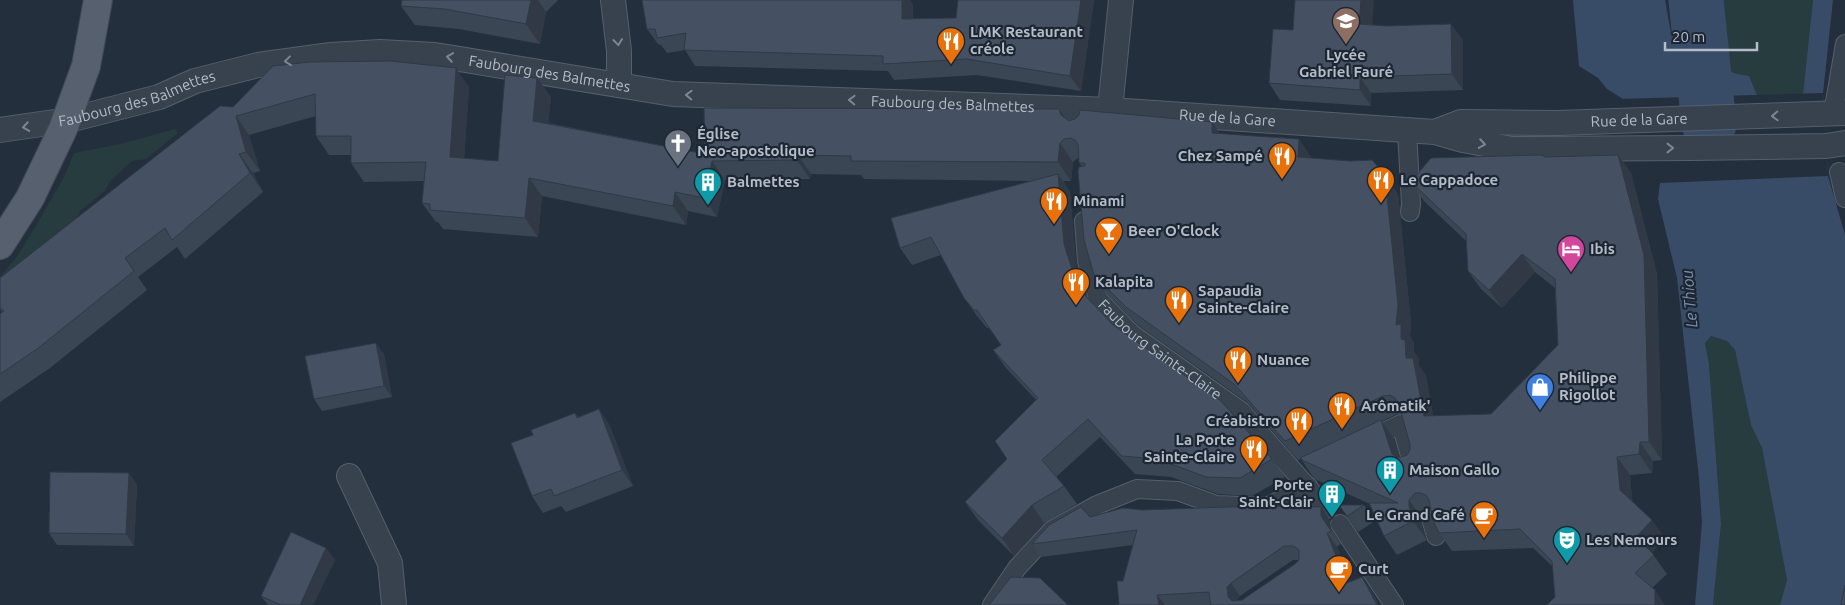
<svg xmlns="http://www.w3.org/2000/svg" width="1845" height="605" font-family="Ubuntu,sans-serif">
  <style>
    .green { fill: #263c3f }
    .water { fill: #394c67 }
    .pier { fill: #242f3e }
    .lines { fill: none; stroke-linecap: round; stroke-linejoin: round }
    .river { stroke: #394c67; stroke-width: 55 }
    .pedestrian-casing { stroke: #565f6c; stroke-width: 20 }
    .minor-casing { stroke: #565f6c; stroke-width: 26 }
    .primary-casing { stroke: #414a57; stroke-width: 30 }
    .pedestrian { stroke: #38414e; stroke-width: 18 }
    .minor { stroke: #38414e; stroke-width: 24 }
    .primary { stroke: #56606e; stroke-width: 28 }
    .primary-bridge-casing { stroke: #414a57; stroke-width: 30; stroke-linecap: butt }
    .primary-bridge { stroke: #56606e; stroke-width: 28 }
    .wall { fill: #3b4654; fill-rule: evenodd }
    .shaded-wall { fill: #303945 }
    .building { fill: #455162; stroke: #303945; fill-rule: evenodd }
    .oneway { stroke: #7c8592 }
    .labels { text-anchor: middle; stroke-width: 4.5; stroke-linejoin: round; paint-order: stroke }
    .poi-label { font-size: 15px; font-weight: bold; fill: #b4bcc9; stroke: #1d2633; text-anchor: start }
    .street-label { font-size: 15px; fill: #b4bcc9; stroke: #1d2633 }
    .water-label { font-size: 16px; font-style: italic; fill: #7c92b1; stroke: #1d2633 }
  </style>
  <rect width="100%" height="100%" fill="#242f3e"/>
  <path class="green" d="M1707,0H1813L1803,94L1757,95L1749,77L1737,74L1726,70L1716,48L1711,47L1706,13L1709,12Z
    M175,129L178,133L146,159L132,161L110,181L106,190L80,211L71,234L0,288V277L18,255L38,222L64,177L74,153L120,144Z
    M1711,336L1727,341L1735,350L1751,425L1762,448L1787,580L1780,605H1713L1721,524L1709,364L1705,342Z"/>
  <path class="water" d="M1573,0H1665L1673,44L1680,59L1688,57L1686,51L1711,47L1716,48L1726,70L1737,74L1749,76L1757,95L1803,94L1813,0H1833L1823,93L1828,176L1845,235V605H1780L1787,580L1762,448L1751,425L1735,350L1727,341L1711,336L1705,343L1709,364L1721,524L1713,605H1695L1702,523L1699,478L1677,278L1658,199L1660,183L1646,135L1623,99L1607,89L1598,78L1579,66Z
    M1670,0H1707L1709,12L1706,13L1709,40L1695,42L1691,15L1687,16L1691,43L1676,46Z"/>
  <path class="pier" d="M1823,93L1828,176L1660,183L1657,182L1643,136L1618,99Z"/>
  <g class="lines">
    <path class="river" d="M1696,0L1709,124"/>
    <g class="pedestrian-casing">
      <g id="pedestrian">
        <path d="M1835,102L1845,44"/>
        <path d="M1407,131L1411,204L1410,212"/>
        <path d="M1839,172L1845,198"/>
        <path id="s1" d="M1084,221L1087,261L1098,299L1132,334L1241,411L1327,509"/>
        <path d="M1367,440L1401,424L1413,466"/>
        <path d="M1432,522L1436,536"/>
        <path d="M1340,524L1394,605"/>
        <path d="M992,605L1017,568L1052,530L1097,505L1137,489L1178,491L1216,505L1267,507L1308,486"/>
      </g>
    </g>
    <g class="minor-casing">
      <g id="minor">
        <path d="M613,0L619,51V85"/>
        <path d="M1110,110L1121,0"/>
        <path id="s2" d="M0,130L69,120L159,97L195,81L258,65L331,55L380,52L435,55L673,94L1110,110L1435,132L1463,140L1512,149L1691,148L1826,146L1845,143"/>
        <path id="s3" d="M1435,132L1461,122L1558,123L1845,113"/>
        <path d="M349,476L390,563L394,605"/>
      </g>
    </g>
    <g class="primary-casing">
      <path id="primary" d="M86,66L98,0
        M0,245L30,198"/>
    </g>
    <use href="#pedestrian" class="pedestrian"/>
    <use href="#minor" class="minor"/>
    <use href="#primary" class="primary"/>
    <g class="primary-bridge-casing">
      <path id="primary-bridge" d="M30,198L63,129L86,66"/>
    </g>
    <use href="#primary-bridge" class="primary-bridge"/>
  </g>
  <path class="wall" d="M402,0H558L546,12L540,44L459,29L415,25L401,6Z
    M642,0H910L913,5V18H956L1094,0L1081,91L977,75L894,80L888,71L695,66L685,50L667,53L661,45L658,44L647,29Z
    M1372,25L1463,40V90L1371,93V106L1280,100L1269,83L1293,30Z
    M273,66L469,87L464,158L498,161L537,78L551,97L548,123L705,154L1066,119L1069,121L1220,134L1312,158L1398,194L1411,323L1410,336L1414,343V352L1419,359V366L1426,376L1433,416L1491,414L1558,345L1555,288L1535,272L1502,308L1481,289L1468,271L1466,241L1424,201L1411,182L1545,157L1618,155L1631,173L1657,274L1662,460L1653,461L1652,473L1630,475L1632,501L1665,538L1652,553L1667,574L1652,588L1555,597L1553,567L1533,548L1452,551L1439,533L1431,512H1429L1422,519V525L1427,540L1397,555L1384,536L1370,504L1317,480L1313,477L1301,459L1298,460L1247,402L1139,326L1107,294L1094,275L1082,166L1079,163V157L1073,162L1071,181H1063L1070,192L1076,262L1088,299L1113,325L1272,459L1285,477L1252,496L1218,494L1171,477L1135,474L1100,437L1056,477L1064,486L1077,504L1044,523L1014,556L978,520L965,502L1007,459L1036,400L1006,368L993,350L1001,345L989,328H987L977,316L964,298L941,255L912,265L900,248L1032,181L864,179L861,175L811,174L810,179L725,180L717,217L688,211L686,225L542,196L538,237L443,229L438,222H436L422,203L424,181L364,182L351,163V155H329L316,136V116L249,135L260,171L253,173L263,192L185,259L177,247L138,277L147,290L50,368L0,402V314L2,312L0,309V278L233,107ZM1397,414H1401L1410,444V450L1407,455L1400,457L1394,439L1382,421Z
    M384,354L392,397L322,411L314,399Z
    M599,409L610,426L633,486L566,512L561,506L543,513L532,496L533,435L575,413L578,417Z
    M137,484L134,546L57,545L49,533Z
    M1339,505H1364L1375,521L1358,532Z
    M1142,510L1330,521L1331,529L1341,544L1337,547L1351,581L1371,590L1379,605H1116L1119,604L1123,581L1133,545L1041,557L1032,544L1090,517ZM1293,560H1299L1295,564L1242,600L1236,601L1240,596Z
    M326,548L335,560L313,605H268L261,596Z"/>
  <path class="shaded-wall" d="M531,0H538L546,12L540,44L526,24Z
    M902,0H910L913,5V34L902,19Z
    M1081,0H1094L1081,91L1070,76Z
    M1361,0H1374L1371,40L1359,24Z
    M1451,24L1463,40V90L1452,74Z
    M456,68L469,87L463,176L450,157Z
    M1360,77L1371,93V106L1360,90Z
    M537,78L551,97L547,139L533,121Z
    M1059,109L1072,128L1061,115Z
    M236,116L249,135L260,171L246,152Z
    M1212,122L1225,141L1212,133Z
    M1299,139L1312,158L1298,157Z
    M1060,143L1073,162L1071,181L1058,162Z
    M239,154L253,173L263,192L250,173Z
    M798,155L811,174L810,179L797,160Z
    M1618,155L1631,173L1657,274L1662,460L1649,442Z
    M712,161L725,180L717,217L704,198Z
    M1058,174L1070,192L1076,262L1090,306L1078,288L1064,244Z
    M1385,175L1398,194L1411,323L1410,336L1414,343V352L1419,359V366L1426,376L1437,435L1424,416L1401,339L1396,325Z
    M529,178L542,196L538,237L525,218Z
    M675,192L688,211L686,225L673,206Z
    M1522,254L1535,272L1502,308L1489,290Z
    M376,343L384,354L392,397L384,386Z
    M599,409L610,426L633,486L622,470Z
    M1381,420L1394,439L1405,473L1392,454Z
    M1640,442L1653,461L1652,473L1639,454Z
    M1617,457L1630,475L1633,509L1620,490Z
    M129,473L137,484L134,546L126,534Z
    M1409,500L1422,519V525L1427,540L1413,521L1409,506Z
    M1032,505L1044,523L1014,556L1002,538Z
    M1321,507L1330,521L1331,529L1341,544L1321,516Z
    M1652,520L1665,538L1649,556L1636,537Z
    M1327,533L1337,547L1357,596L1347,583Z
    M326,548L335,560L313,605H300Z
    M1362,577L1371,590L1379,605H1377Z
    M1231,583L1240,596L1236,601L1237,605L1228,597L1227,587Z
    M1655,590L1665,605H1655Z
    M1157,595L1165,605H1159Z"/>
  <path class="building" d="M402,0H531L526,24L445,9L401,6Z
    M642,0H902V19L956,18L958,0H1081L1070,76L967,59L883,64V56L684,50L686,33L657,38L655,29H647Z
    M1295,0H1361L1359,24L1386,26L1451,24L1452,74L1360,77V90L1269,83L1273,29L1293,30Z
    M390,61L456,68L450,157L498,161L505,75L537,78L533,121L705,154L704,108L1059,109L1061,115L1069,121L1075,119L1079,115L1080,110L1212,122V133L1299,139L1298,157L1350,161L1372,160L1385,175L1398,305L1396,325L1401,324V339L1405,340L1406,358H1413L1424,416L1491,414L1558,345L1555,279L1522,254L1489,290L1468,271L1466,234L1411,182L1431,158L1542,155L1545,157L1618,155L1644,255L1649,442H1640L1639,454L1617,457L1620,490L1652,520L1636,537L1654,555L1635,573L1655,590V605H1547L1555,597L1552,561L1520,529L1439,533L1433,520L1429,500L1426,495L1421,493H1415L1409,500V506L1413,521L1384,536L1369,503H1398L1304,461L1300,458L1381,420L1392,454L1398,458L1407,455L1410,450V444L1398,402L1395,398L1390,395L1383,396L1285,441L1234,384L1126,307L1094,275L1084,240L1078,171L1079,167L1085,166V163H1079L1078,144L1075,140L1070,138L1064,139L1060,143L1058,162L851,161V156L798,155L797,160L712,161L704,198L675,192L673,206L529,178L525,218L430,210V204L422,203L426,162L351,163V136H316L315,94L236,116L246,152L239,154L250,173L172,240L165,228L125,258L134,271L37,349L0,374V314L4,311L0,307V278L220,106L233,107L273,66L310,62Z
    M1058,174L1064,244L1078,288L1113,325L1221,401L1272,459L1240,478L1206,477L1158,459L1122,456L1088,419L1042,460L1064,486L1032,505L1002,538L965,502L1007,459L995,441L1038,398L993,350L1001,345L977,310H974L964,298L931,237L900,248L891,218Z
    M376,343L384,386L314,399L305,356Z
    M599,409L622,470L554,496L551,489L532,496L511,443L533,435L531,430L575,413L577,418Z
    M50,472L129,473L126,534L49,533Z
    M1339,505H1364L1347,516Z
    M1256,506L1321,507V516L1331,531L1327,533L1347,583L1362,577L1377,605H1211L1209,592L1157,595L1159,605H1116L1119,604L1117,581H1123L1137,530L1032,544L1049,525L1081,507L1090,517L1123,508L1142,510ZM1284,546H1294L1299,550V560L1295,564L1242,600L1232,601L1228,597L1227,587L1231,583Z
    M291,532L326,548L300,605H281L261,596Z
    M1011,577L1040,578L1068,605H989Z
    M1845,585V605H1841Z"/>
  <defs><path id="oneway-chevron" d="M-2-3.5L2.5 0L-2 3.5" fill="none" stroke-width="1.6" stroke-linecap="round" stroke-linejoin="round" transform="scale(1.25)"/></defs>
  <g class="oneway">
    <use href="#oneway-chevron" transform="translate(618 42) rotate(83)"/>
    <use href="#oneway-chevron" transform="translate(450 57) rotate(-171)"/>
    <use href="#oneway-chevron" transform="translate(288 61) rotate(173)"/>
    <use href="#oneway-chevron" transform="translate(689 95) rotate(-178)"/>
    <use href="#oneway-chevron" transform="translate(852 100) rotate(-178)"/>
    <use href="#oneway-chevron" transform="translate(1775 116) rotate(178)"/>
    <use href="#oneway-chevron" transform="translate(26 127) rotate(171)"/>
    <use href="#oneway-chevron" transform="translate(1482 144) rotate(9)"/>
    <use href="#oneway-chevron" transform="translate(1670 148)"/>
  </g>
  <defs>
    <g id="school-pin" transform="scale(1.4375)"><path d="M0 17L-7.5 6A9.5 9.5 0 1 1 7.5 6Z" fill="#8d6e63" stroke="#1d2633"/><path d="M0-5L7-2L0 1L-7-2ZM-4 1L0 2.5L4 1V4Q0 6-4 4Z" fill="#fff"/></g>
    <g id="restaurant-pin" transform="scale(1.4375)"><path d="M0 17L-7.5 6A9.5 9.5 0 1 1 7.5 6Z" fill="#e8710a" stroke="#1d2633"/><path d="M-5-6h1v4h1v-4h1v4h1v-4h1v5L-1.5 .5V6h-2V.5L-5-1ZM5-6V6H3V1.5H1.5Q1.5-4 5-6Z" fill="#fff"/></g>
    <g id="church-pin" transform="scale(1.4375)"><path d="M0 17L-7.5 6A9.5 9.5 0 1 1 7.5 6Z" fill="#6b7280" stroke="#1d2633"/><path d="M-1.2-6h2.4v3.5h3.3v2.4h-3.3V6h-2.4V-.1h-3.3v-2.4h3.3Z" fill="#fff"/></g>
    <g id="building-pin" transform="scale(1.4375)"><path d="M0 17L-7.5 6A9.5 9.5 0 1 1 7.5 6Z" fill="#0f9aa8" stroke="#1d2633"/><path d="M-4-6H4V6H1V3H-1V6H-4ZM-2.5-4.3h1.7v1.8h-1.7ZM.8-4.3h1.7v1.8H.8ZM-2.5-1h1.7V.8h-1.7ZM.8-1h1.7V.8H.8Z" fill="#fff"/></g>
    <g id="bar-pin" transform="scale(1.4375)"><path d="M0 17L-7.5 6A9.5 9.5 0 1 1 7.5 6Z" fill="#e8710a" stroke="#1d2633"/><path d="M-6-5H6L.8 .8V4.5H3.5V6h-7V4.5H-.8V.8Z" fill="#fff"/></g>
    <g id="hotel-pin" transform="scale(1.4375)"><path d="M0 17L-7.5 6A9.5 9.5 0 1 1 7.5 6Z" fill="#d1479c" stroke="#1d2633"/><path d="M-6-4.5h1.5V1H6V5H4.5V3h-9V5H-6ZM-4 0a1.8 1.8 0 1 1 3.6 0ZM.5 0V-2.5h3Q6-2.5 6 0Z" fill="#fff"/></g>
    <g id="shop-pin" transform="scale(1.4375)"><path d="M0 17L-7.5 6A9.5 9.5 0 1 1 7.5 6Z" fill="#3f7fe0" stroke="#1d2633"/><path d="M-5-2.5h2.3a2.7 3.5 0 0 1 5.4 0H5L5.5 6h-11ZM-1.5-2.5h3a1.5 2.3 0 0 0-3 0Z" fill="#fff"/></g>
    <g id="cafe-pin" transform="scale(1.4375)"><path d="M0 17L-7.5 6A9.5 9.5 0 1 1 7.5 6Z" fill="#e8710a" stroke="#1d2633"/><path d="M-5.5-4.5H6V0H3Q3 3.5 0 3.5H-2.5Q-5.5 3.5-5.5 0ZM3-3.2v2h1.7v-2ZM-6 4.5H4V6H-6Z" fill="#fff"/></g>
    <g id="theatre-pin" transform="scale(1.4375)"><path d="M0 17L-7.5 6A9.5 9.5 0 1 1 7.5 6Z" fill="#0f9aa8" stroke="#1d2633"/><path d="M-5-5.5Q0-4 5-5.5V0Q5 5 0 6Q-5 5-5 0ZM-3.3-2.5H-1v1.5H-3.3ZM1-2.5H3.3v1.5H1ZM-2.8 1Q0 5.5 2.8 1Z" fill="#fff"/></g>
  </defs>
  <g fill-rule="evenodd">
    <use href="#school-pin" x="1346" y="21"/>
    <use href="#restaurant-pin" x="951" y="41"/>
    <use href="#church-pin" x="678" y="143"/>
    <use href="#restaurant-pin" x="1282" y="156"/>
    <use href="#restaurant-pin" x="1381" y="180"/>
    <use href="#building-pin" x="708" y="182"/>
    <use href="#restaurant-pin" x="1054" y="201"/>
    <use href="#bar-pin" x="1109" y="231"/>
    <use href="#hotel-pin" x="1571" y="249"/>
    <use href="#restaurant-pin" x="1076" y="282"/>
    <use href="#restaurant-pin" x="1179" y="300"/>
    <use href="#restaurant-pin" x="1238" y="360"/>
    <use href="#shop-pin" x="1540" y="387"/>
    <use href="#restaurant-pin" x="1342" y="406"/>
    <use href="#restaurant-pin" x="1299" y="421"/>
    <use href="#restaurant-pin" x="1254" y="449"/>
    <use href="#building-pin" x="1390" y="470"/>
    <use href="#building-pin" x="1332" y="494"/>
    <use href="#cafe-pin" x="1484" y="515"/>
    <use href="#theatre-pin" x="1567" y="540"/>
    <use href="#cafe-pin" x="1339" y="569"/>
  </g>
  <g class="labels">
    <g class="poi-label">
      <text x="970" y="37">LMK Restaurant<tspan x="970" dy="17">créole</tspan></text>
      <text x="1346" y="60" text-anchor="middle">Lycée<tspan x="1346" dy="17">Gabriel Fauré</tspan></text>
      <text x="697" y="139">Église<tspan x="697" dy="17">Neo-apostolique</tspan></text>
      <text x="1263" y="161" text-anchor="end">Chez Sampé</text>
      <text x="1400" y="185">Le Cappadoce</text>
      <text x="727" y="187">Balmettes</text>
      <text x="1073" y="206">Minami</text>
      <text x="1128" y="236">Beer O'Clock</text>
      <text x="1590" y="254">Ibis</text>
      <text x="1095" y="287">Kalapita</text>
      <text x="1198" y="296">Sapaudia<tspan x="1198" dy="17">Sainte-Claire</tspan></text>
      <text x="1257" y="365">Nuance</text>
      <text x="1559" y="383">Philippe<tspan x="1559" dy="17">Rigollot</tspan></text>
      <text x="1361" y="411">Arômatik'</text>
      <text x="1280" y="426" text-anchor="end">Créabistro</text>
      <text x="1235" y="445" text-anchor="end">La Porte<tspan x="1235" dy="17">Sainte-Claire</tspan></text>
      <text x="1409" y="475">Maison Gallo</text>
      <text x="1313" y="490" text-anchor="end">Porte<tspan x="1313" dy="17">Saint-Clair</tspan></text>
      <text x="1465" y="520" text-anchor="end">Le Grand Café</text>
      <text x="1586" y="545">Les Nemours</text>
      <text x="1358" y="574">Curt</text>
    </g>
    <g class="street-label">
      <text dy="5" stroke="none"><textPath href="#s2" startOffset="561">Faubourg des Balmettes</textPath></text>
      <text dy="5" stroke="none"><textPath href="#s2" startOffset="141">Faubourg des Balmettes</textPath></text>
      <text dy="5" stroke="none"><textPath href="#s2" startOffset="966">Faubourg des Balmettes</textPath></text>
      <text dy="5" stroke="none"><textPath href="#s2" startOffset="1241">Rue de la Gare</textPath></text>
      <text dy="5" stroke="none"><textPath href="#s3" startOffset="206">Rue de la Gare</textPath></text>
      <text dy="5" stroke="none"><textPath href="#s1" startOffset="160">Faubourg Sainte-Claire</textPath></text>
    </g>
    <g class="water-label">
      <text transform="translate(1689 299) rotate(-95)" y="6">Le Thiou</text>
    </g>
  </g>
  <path d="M1665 42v8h92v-8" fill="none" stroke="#b4bcc9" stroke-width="2.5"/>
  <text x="1672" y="42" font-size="15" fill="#b4bcc9" stroke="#1d2633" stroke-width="4" paint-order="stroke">20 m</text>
</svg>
